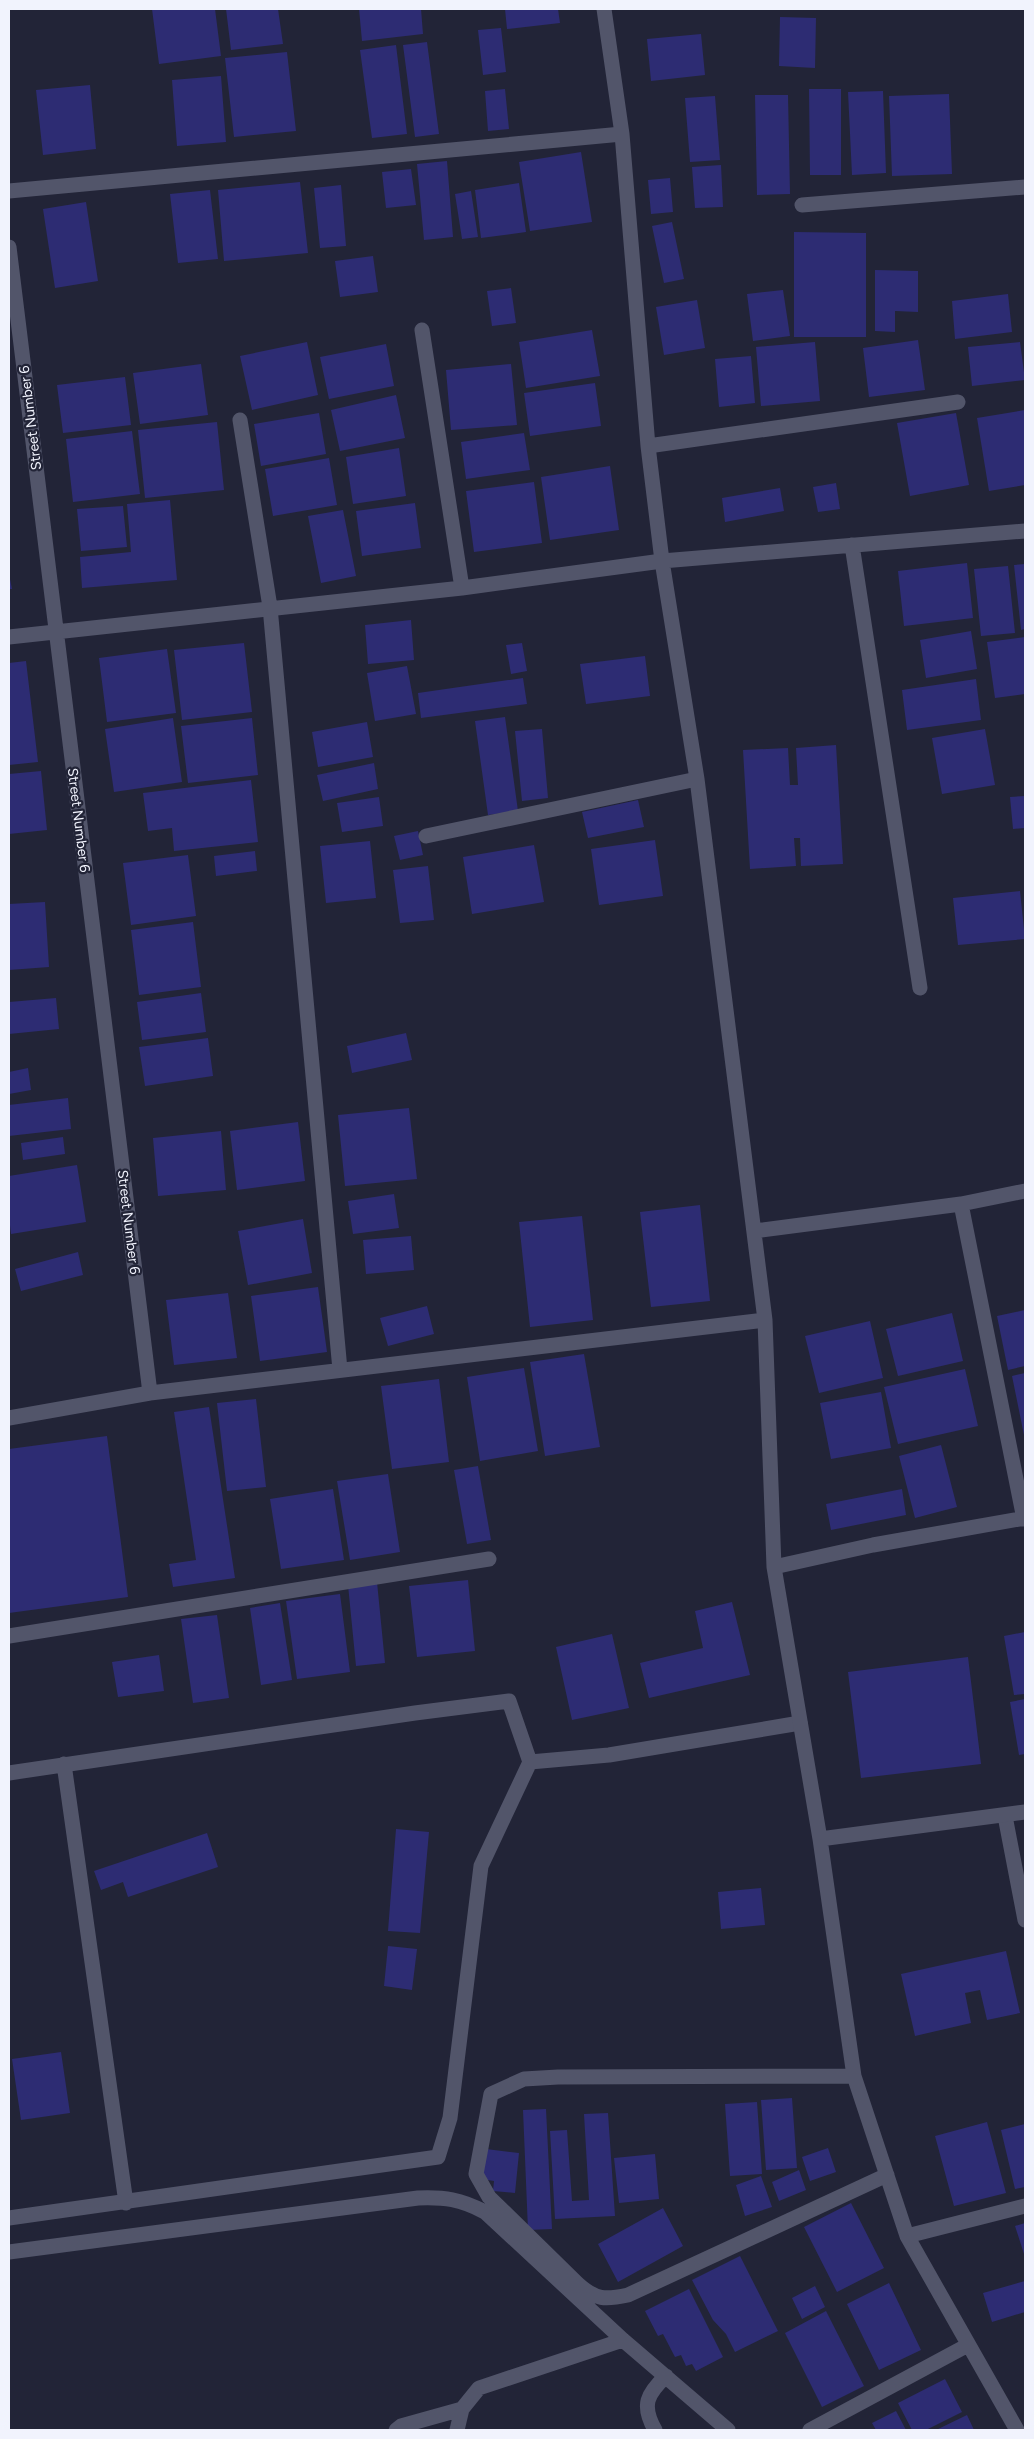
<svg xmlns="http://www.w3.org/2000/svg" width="1034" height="2439" font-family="Figtree,sans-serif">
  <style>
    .building { fill: #2d2c73 }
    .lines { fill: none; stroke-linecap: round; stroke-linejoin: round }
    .lane { stroke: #52556a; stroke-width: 15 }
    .street { stroke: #52556a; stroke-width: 15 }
    .labels { text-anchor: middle; stroke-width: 4.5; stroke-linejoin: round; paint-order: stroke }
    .street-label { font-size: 14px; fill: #f1f3fd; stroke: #222437 }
  </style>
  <rect width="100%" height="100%" fill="#222437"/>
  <path class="building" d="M152,9H215L221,56L159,64Z
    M226,9H278L283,44L231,50Z
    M359,9H421L423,34L362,41Z
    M505,9H558L560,23L507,29Z
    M780,17L816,18L815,68L779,66Z
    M501,28L506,72L483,75L478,30Z
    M701,34L705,75L651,81L647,39Z
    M427,42L439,134L415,137L403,45Z
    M396,45L407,134L372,138L360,50Z
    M287,52L296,131L234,137L225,58Z
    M221,76L226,142L177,146L172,80Z
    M90,85L96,149L43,155L36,90Z
    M505,89L509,129L488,131L485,91Z
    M809,89H841V175H810Z
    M883,91L886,173L852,175L848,92Z
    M949,94L952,174L892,176L889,96Z
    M755,95H788L790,194L757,195Z
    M715,96L720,160L690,162L685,98Z
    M581,152L592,222L530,231L519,162Z
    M447,161L453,237L424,240L417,164Z
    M721,165L723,207L695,208L692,167Z
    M411,169L416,205L386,208L382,172Z
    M670,178L673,212L651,214L648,180Z
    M300,182L308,253L224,261L218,190Z
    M519,183L526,232L481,238L475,190Z
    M341,185L346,246L320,248L314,188Z
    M210,190L218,259L178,263L170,194Z
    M471,191L478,237L462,239L455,194Z
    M86,202L98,281L55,288L43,209Z
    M672,222L684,279L664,283L652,226Z
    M794,232L866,233V337H794Z
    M373,256L378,292L340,297L335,261Z
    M875,270L918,271V312L895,311V332L875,331Z
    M511,288L516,323L492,326L487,291Z
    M783,290L790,336L753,341L747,294Z
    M1008,294L1012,332L955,339L952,301Z
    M697,300L705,348L664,355L656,307Z
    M592,330L600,376L526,388L519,342Z
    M918,340L925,390L869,397L863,348Z
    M307,342L318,395L252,410L240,356Z
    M815,342L820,401L761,406L756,347Z
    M1020,342L1025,380L972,386L968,347Z
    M386,344L394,386L329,399L320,357Z
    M751,356L755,403L719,407L715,359Z
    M201,364L208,415L140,424L133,373Z
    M511,364L517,425L451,430L446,370Z
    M125,377L131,425L63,433L57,385Z
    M595,383L601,426L530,436L524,393Z
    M396,395L405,438L340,451L331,410Z
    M1025,410V485L989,491L977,418Z
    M319,413L326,454L261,466L254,424Z
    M956,413L969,485L910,496L897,423Z
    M217,422L224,490L145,498L138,430Z
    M132,431L140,494L73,502L66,439Z
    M524,433L530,470L466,479L461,442Z
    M399,448L406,496L353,504L346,457Z
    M329,458L337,505L273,516L265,469Z
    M610,466L619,530L550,540L541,477Z
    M534,482L542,543L474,552L466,491Z
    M836,483L840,509L818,512L813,487Z
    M780,488L784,511L725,522L722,498Z
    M170,500L177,580L82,588L80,557L131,552L127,504Z
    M415,503L421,548L362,556L356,511Z
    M123,506L127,547L81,551L77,509Z
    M343,510L356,576L321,583L308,516Z
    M967,563L973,618L904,626L898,571Z
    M1025,564V629L1021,630L1014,565Z
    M1008,566L1015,633L981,636L974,569Z
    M9,574L12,589H9Z
    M411,620L414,660L368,664L365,625Z
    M971,631L977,669L926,678L920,640Z
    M1025,637V694L995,698L987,642Z
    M244,643L252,712L182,720L174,650Z
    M522,643L527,671L511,674L506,645Z
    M167,649L176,713L107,722L99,658Z
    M645,656L650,696L586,704L580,664Z
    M26,661L38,762L9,765V663Z
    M407,666L416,714L375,721L367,673Z
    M523,678L527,704L421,718L418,693Z
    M976,679L981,720L907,730L902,690Z
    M505,717L518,811L488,815L475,721Z
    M173,718L182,782L114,792L105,729Z
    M252,718L258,775L188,783L181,726Z
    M367,722L373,757L318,767L312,732Z
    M542,729L548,798L522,801L515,731Z
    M985,729L995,785L942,794L932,738Z
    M836,745L843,864L801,866L800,838H794L796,866L750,869L743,750L788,748L790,785H798L796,748Z
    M374,763L378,789L323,801L317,775Z
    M41,771L47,830L9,834V774Z
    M251,780L258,842L174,851L172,828L148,831L143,793Z
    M1025,796V828L1013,829L1010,797Z
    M379,797L383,826L342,832L337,803Z
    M638,800L644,827L588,838L582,812Z
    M418,831L423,855L400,860L394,836Z
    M655,840L663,896L599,905L591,849Z
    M370,841L376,898L326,903L320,846Z
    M534,845L544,902L472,914L463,857Z
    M255,851L257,871L216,876L214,856Z
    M188,855L196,916L131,925L123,863Z
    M428,866L434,920L400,923L393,870Z
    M1020,891L1025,939L958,945L953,898Z
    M45,902L49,967L9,970V904Z
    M193,922L201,987L139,995L131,930Z
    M201,993L206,1032L142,1040L137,1002Z
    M56,998L59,1029L9,1034V1002Z
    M406,1033L412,1060L352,1073L347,1046Z
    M208,1038L213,1076L145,1086L139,1047Z
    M28,1068L31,1090L9,1094V1072Z
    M68,1098L71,1129L9,1136V1105Z
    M409,1108L417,1179L345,1186L338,1115Z
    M298,1122L305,1181L237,1190L230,1131Z
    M221,1131L226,1190L158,1196L153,1138Z
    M63,1137L65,1154L23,1160L21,1143Z
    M77,1165L86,1222L11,1234L9,1217V1176Z
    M394,1194L399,1228L353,1234L348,1201Z
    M700,1205L710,1301L651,1307L640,1212Z
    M582,1216L593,1320L530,1327L519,1222Z
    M303,1219L312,1273L248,1285L238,1231Z
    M411,1236L414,1270L366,1274L363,1240Z
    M78,1252L83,1275L21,1291L15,1269Z
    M318,1287L327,1352L260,1361L251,1296Z
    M228,1293L237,1358L174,1365L166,1300Z
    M427,1306L434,1334L388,1346L380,1318Z
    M1025,1310V1366L1008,1370L997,1316Z
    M952,1313L963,1361L898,1376L886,1329Z
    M870,1321L883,1378L819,1393L805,1336Z
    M584,1354L600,1447L545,1456L530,1362Z
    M524,1368L538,1451L480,1461L467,1377Z
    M965,1369L978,1426L898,1444L884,1387Z
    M1025,1373V1435H1024L1012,1376Z
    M439,1379L449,1462L392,1469L381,1386Z
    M881,1392L891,1448L831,1459L820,1403Z
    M256,1399L266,1487L227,1491L217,1403Z
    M209,1407L235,1578L173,1587L169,1564L196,1560L174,1412Z
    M107,1436L128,1597L9,1613V1449Z
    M941,1445L957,1507L915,1518L899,1456Z
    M478,1466L491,1540L467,1544L454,1470Z
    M388,1474L400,1552L350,1560L337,1481Z
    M333,1489L344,1560L281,1569L270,1499Z
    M902,1489L906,1515L831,1530L826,1504Z
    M468,1580L475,1651L417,1657L409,1586Z
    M377,1582L385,1663L356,1666L348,1585Z
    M340,1594L350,1672L297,1679L286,1601Z
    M732,1602L750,1675L649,1698L640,1663L703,1648L695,1611Z
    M280,1603L292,1680L261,1685L250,1608Z
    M217,1615L229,1698L193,1703L181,1619Z
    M1025,1632V1694L1014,1695L1004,1636Z
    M612,1634L629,1708L572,1720L556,1647Z
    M159,1655L164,1691L118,1697L112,1662Z
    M968,1657L981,1764L861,1778L848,1672Z
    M1025,1699V1754L1019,1755L1010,1702Z
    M396,1829L429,1832L420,1933L388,1931Z
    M207,1833L218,1867L128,1897L123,1882L101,1890L94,1871Z
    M761,1888L765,1925L721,1929L718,1892Z
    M388,1946L417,1949L412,1990L384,1986Z
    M1006,1951L1020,2013L987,2020L980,1990L965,1993L971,2023L915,2036L901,1974Z
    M61,2052L70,2113L21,2120L12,2059Z
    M792,2098L797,2168L766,2170L761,2100Z
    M757,2102L762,2174L730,2176L725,2104Z
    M546,2109L552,2229L528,2230L523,2110Z
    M608,2113L615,2216L555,2219L550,2131L567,2130L572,2201L589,2200L584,2114Z
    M987,2122L1006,2193L954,2206L935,2136Z
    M1025,2124V2187L1015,2189L1001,2130Z
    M828,2148L836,2172L810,2181L802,2157Z
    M486,2149L519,2153L515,2193L493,2191L494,2181L482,2179Z
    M655,2154L659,2199L619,2203L614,2158Z
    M799,2170L806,2190L779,2201L772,2182Z
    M761,2176L772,2207L745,2216L736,2185Z
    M851,2203L884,2268L837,2292L804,2227Z
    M663,2208L683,2246L618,2282L598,2244Z
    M1025,2223V2257L1015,2226Z
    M740,2256L778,2331L735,2352L726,2334L713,2320L692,2280Z
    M1025,2281V2312L992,2322L983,2293Z
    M889,2283L921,2350L879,2370L847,2304Z
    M815,2286L825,2307L802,2319L792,2298Z
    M689,2289L723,2357L696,2371L692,2364L686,2366L681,2355L675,2357L663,2334L658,2336L645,2311Z
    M826,2311L864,2386L822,2407L785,2333Z
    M945,2379L962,2412L926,2430H912L898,2403Z
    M896,2411L906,2430H876L872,2423Z
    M967,2415L974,2430H936Z"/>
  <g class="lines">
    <path class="lane" d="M530,1762L609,1755L800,1723
      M64,1764L126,2203
      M9,1773L415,1713L509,1701L530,1762L481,1866L450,2118L438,2157L9,2218
      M1005,1816L1025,1920"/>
    <path class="street" d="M604,9L622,134L648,446L662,561L697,779L765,1320L774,1567L820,1839L854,2076L907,2236L1017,2430
      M9,191L622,134
      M802,205L1025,187
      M9,247L150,1393
      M422,330L462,588
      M240,420L270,607L340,1370
      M648,446L958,402
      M852,545L920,988
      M9,637L462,588L662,561L1025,531
      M426,836L697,779
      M961,1204L1025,1191
      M754,1231L961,1204L1024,1519
      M9,1418L150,1393L765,1320
      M774,1567L873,1545L1025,1518
      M9,1636L489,1559
      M820,1839L1025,1812
      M854,2076L558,2077L524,2079L491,2094L476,2174L489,2197L578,2284C596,2300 605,2300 628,2295L887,2175
      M907,2236L1025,2206
      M9,2252L418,2198C445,2197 460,2199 485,2212L623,2340L728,2430
      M396,2430L401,2426L462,2409
      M457,2430L462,2409L479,2388L623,2340
      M655,2430C641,2405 647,2394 666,2376
      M810,2430L968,2345"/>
  </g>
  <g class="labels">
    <g class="street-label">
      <text transform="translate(30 418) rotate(-97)" y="5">Street Number 6</text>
      <text transform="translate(79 820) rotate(83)" y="5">Street Number 6</text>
      <text transform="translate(129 1222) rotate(83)" y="5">Street Number 6</text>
    </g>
  </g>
  <rect width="1034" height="2439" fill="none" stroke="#f1f3fd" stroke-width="20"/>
</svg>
